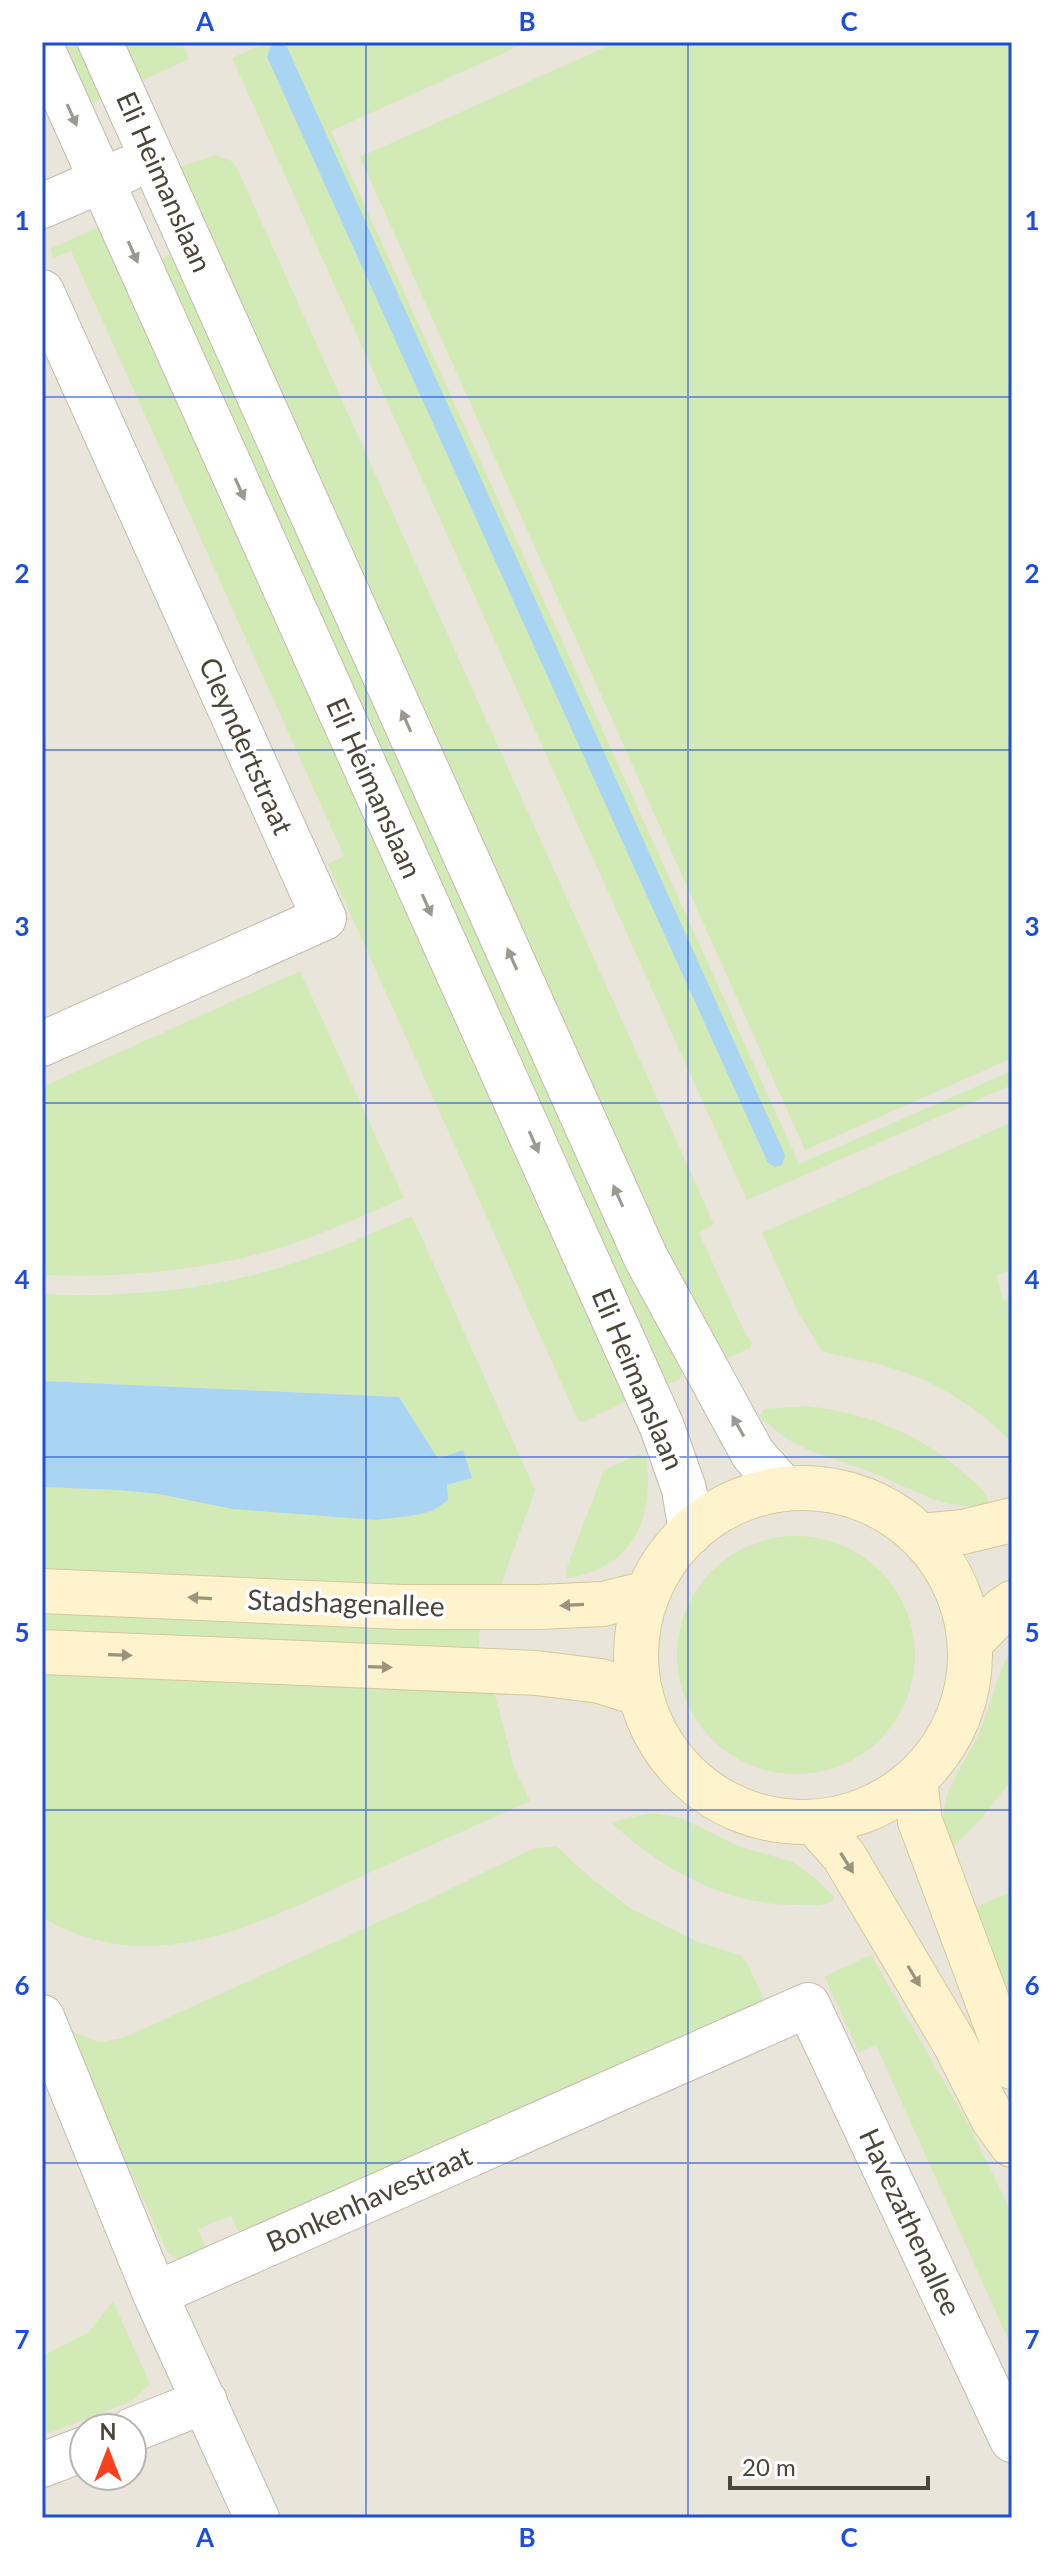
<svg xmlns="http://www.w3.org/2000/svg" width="1054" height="2560" font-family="Lato,sans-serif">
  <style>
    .residential { fill: #eae5da; fill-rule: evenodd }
    .green { fill: #d2eab5; fill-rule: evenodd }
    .water { fill: #a9d4f2 }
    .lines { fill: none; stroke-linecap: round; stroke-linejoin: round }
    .minor-casing { stroke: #c2bbae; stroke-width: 46 }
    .secondary-casing { stroke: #d6c79b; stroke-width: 46 }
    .minor { stroke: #fff; stroke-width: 44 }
    .secondary { stroke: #fff3cd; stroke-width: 44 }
    .oneway { fill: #9c9892 }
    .oneway2 { fill: #9c937c }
    .grid { fill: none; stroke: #1d4ed8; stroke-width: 2; stroke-opacity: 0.55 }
    .labels { text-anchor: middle; stroke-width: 7; stroke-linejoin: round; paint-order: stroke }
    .street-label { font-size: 28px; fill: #4b4439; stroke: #fff }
    .neatline { fill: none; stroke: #1d4ed8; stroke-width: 3 }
    .grid-label { font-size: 26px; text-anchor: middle; font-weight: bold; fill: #1d4ed8 }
  </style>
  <rect width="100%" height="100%" fill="#f6f3ec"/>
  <path class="residential" d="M42,42H1012V2518H42ZM84,2428H132V2476H84Z"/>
  <path class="green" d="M56,42H82L107,96L85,106Z
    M117,42H181L189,59L136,83Z
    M268,42H528L331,131L799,1164L1012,1071V1085L747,1200L232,58ZM278,42L285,44L770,1165L267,57L270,48Z
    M617,42H1012V1058L805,1150L360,157Z
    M214,155L230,160L237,168L714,1224L699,1233L745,1333L752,1342L750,1348L725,1359L684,1296L175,169Z
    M104,225L627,1401L583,1422L578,1420L328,864L344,856L71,251L54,258L50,249Z
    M177,252L682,1372L680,1379L666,1385L155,262Z
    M300,971L404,1198C356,1218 307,1242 255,1255C186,1272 113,1278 42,1275V1087Z
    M1012,1122V1270L996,1276L1004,1301L1012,1299V1443C981,1410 939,1383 895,1369C871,1361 846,1358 822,1351L799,1314L762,1233Z
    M412,1216L535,1490L500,1588L42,1575V1487L117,1490L159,1494L232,1509L375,1520L447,1485L471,1478L463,1451L438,1459L399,1397L42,1381V1294C134,1299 228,1288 315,1256C348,1245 380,1229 412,1216Z
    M807,1406C867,1413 922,1434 966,1475C976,1484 987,1491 989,1504C946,1513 913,1489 876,1474C829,1454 799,1456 760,1416L764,1409Z
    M639,1454L646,1456C655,1517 633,1569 567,1578L566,1570L604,1470Z
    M677 1655a119 119 0 1 1 238 0a119 119 0 1 1-238 0Z
    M42,1610L480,1629L478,1654L42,1635Z
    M1012,1647V1779L981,1819L954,1846H950C931,1798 960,1775 978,1735C991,1706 996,1676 1012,1647Z
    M42,1669L494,1692L514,1767L530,1801C473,1827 415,1852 358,1878C257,1924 150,1982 42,1917Z
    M652,1813L681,1818L738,1846L793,1862L817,1880L833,1896V1900C824,1907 810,1905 798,1905C725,1905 662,1870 611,1822Z
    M556,1846L593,1880L630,1908L698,1942L740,1955L747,1963L766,2003L242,2239L231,2216L198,2229L208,2255C192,2258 179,2264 167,2251L68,2034L70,2031L99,2042L123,2038L423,1902L532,1849Z
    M1012,1891V2050L965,1912Z
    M871,1955L971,2129L1012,2214V2348L876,2045L859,2052L825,1978L827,1975Z
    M113,2301L150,2384L132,2401L44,2435L42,2356L89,2332Z"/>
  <path class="water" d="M278,42L287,47L785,1155L782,1165L775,1167L768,1163L267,57L270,48Z
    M42,1381L399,1397L438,1459L463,1450L472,1478L447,1485L448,1500L432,1511L410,1516L375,1520L232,1509L159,1494L117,1490L42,1487Z"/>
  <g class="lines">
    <g class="minor-casing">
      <path id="minor" d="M100,42L646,1258L753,1454L784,1489
        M42,48L662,1427L684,1489L691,1532
        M42,206L128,169
        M42,292L324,918L42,1044
        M42,2017L155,2294L257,2518
        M155,2294L808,2005L1012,2440
        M132,2430L205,2401
        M42,2465L84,2449"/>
    </g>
    <g class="secondary-casing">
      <path id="secondary" d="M636 1655a167 167 0 1 1 334 0a167 167 0 1 1-334 0Z
        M921,1536L963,1532L1012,1520
        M42,1591L402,1607H539L603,1604L648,1593
        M971,1642L1002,1610L1012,1603
        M42,1652L537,1673L600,1681L641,1694
        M915,1780L920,1821L1012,2067
        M814,1822L844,1856L955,2044L993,2119L1012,2145"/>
    </g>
    <use href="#minor" class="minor"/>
    <use href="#secondary" class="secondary"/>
  </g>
  <defs><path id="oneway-solid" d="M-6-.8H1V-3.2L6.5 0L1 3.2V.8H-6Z" transform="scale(2)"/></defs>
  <g class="oneway">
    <use href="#oneway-solid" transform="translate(72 115) rotate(66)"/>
    <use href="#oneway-solid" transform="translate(133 252) rotate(66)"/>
    <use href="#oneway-solid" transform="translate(240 489) rotate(66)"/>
    <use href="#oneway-solid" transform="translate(406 721) rotate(-114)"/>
    <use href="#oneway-solid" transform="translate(427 905) rotate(66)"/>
    <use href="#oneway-solid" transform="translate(512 959) rotate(-114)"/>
    <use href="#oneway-solid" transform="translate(534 1142) rotate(66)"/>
    <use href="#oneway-solid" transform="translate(618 1196) rotate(-114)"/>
    <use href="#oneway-solid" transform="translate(738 1426) rotate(-119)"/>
  </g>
  <g class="oneway2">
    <use href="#oneway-solid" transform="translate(200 1598) rotate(-177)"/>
    <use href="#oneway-solid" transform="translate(572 1605) rotate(177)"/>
    <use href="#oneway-solid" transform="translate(120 1655) rotate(2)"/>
    <use href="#oneway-solid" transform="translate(380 1667) rotate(2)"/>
    <use href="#oneway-solid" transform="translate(847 1863) rotate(58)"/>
    <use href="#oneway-solid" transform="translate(914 1976) rotate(59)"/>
  </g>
  <path class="grid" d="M366,42V2518M688,42V2518M42,397H1012M42,750H1012M42,1103H1012M42,1457H1012M42,1810H1012M42,2163H1012"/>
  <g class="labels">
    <g class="street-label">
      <text transform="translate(164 182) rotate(66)" y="10">Eli Heimanslaan</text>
      <text transform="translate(246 746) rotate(66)" y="10">Cleyndertstraat</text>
      <text transform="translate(374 788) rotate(66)" y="10">Eli Heimanslaan</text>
      <text transform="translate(638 1379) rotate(67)" y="10">Eli Heimanslaan</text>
      <text transform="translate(346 1603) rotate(2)" y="10">Stadshagenallee</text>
      <text transform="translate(369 2199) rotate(-24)" y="10">Bonkenhavestraat</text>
      <text transform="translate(910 2222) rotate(65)" y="10">Havezathenallee</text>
    </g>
  </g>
  <rect width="1054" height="2560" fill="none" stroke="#ffffff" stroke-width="88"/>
  <g transform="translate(108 2452)"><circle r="38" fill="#ffffff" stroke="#b7b4b0" stroke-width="2"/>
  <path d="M0-6L14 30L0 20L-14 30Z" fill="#fc3f1d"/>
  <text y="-12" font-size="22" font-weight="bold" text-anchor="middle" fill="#4b4439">N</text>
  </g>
  <path d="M730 2476v12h198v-12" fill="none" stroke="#4b4439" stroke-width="4"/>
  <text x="742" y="2476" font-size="24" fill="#4b4439" stroke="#ffffff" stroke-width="6" paint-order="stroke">20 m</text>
  <rect x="44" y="44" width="966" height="2472" class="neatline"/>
  <g class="grid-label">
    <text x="205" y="31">A</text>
    <text x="527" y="31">B</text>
    <text x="849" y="31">C</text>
    <text x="22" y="230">1</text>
    <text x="1032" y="230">1</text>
    <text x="22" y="583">2</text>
    <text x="1032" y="583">2</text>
    <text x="22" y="936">3</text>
    <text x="1032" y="936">3</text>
    <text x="22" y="1289">4</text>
    <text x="1032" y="1289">4</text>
    <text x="22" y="1642">5</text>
    <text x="1032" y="1642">5</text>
    <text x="22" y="1995">6</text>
    <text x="1032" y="1995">6</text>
    <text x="22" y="2349">7</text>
    <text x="1032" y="2349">7</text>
    <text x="205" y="2547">A</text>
    <text x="527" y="2547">B</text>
    <text x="849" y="2547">C</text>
  </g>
</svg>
